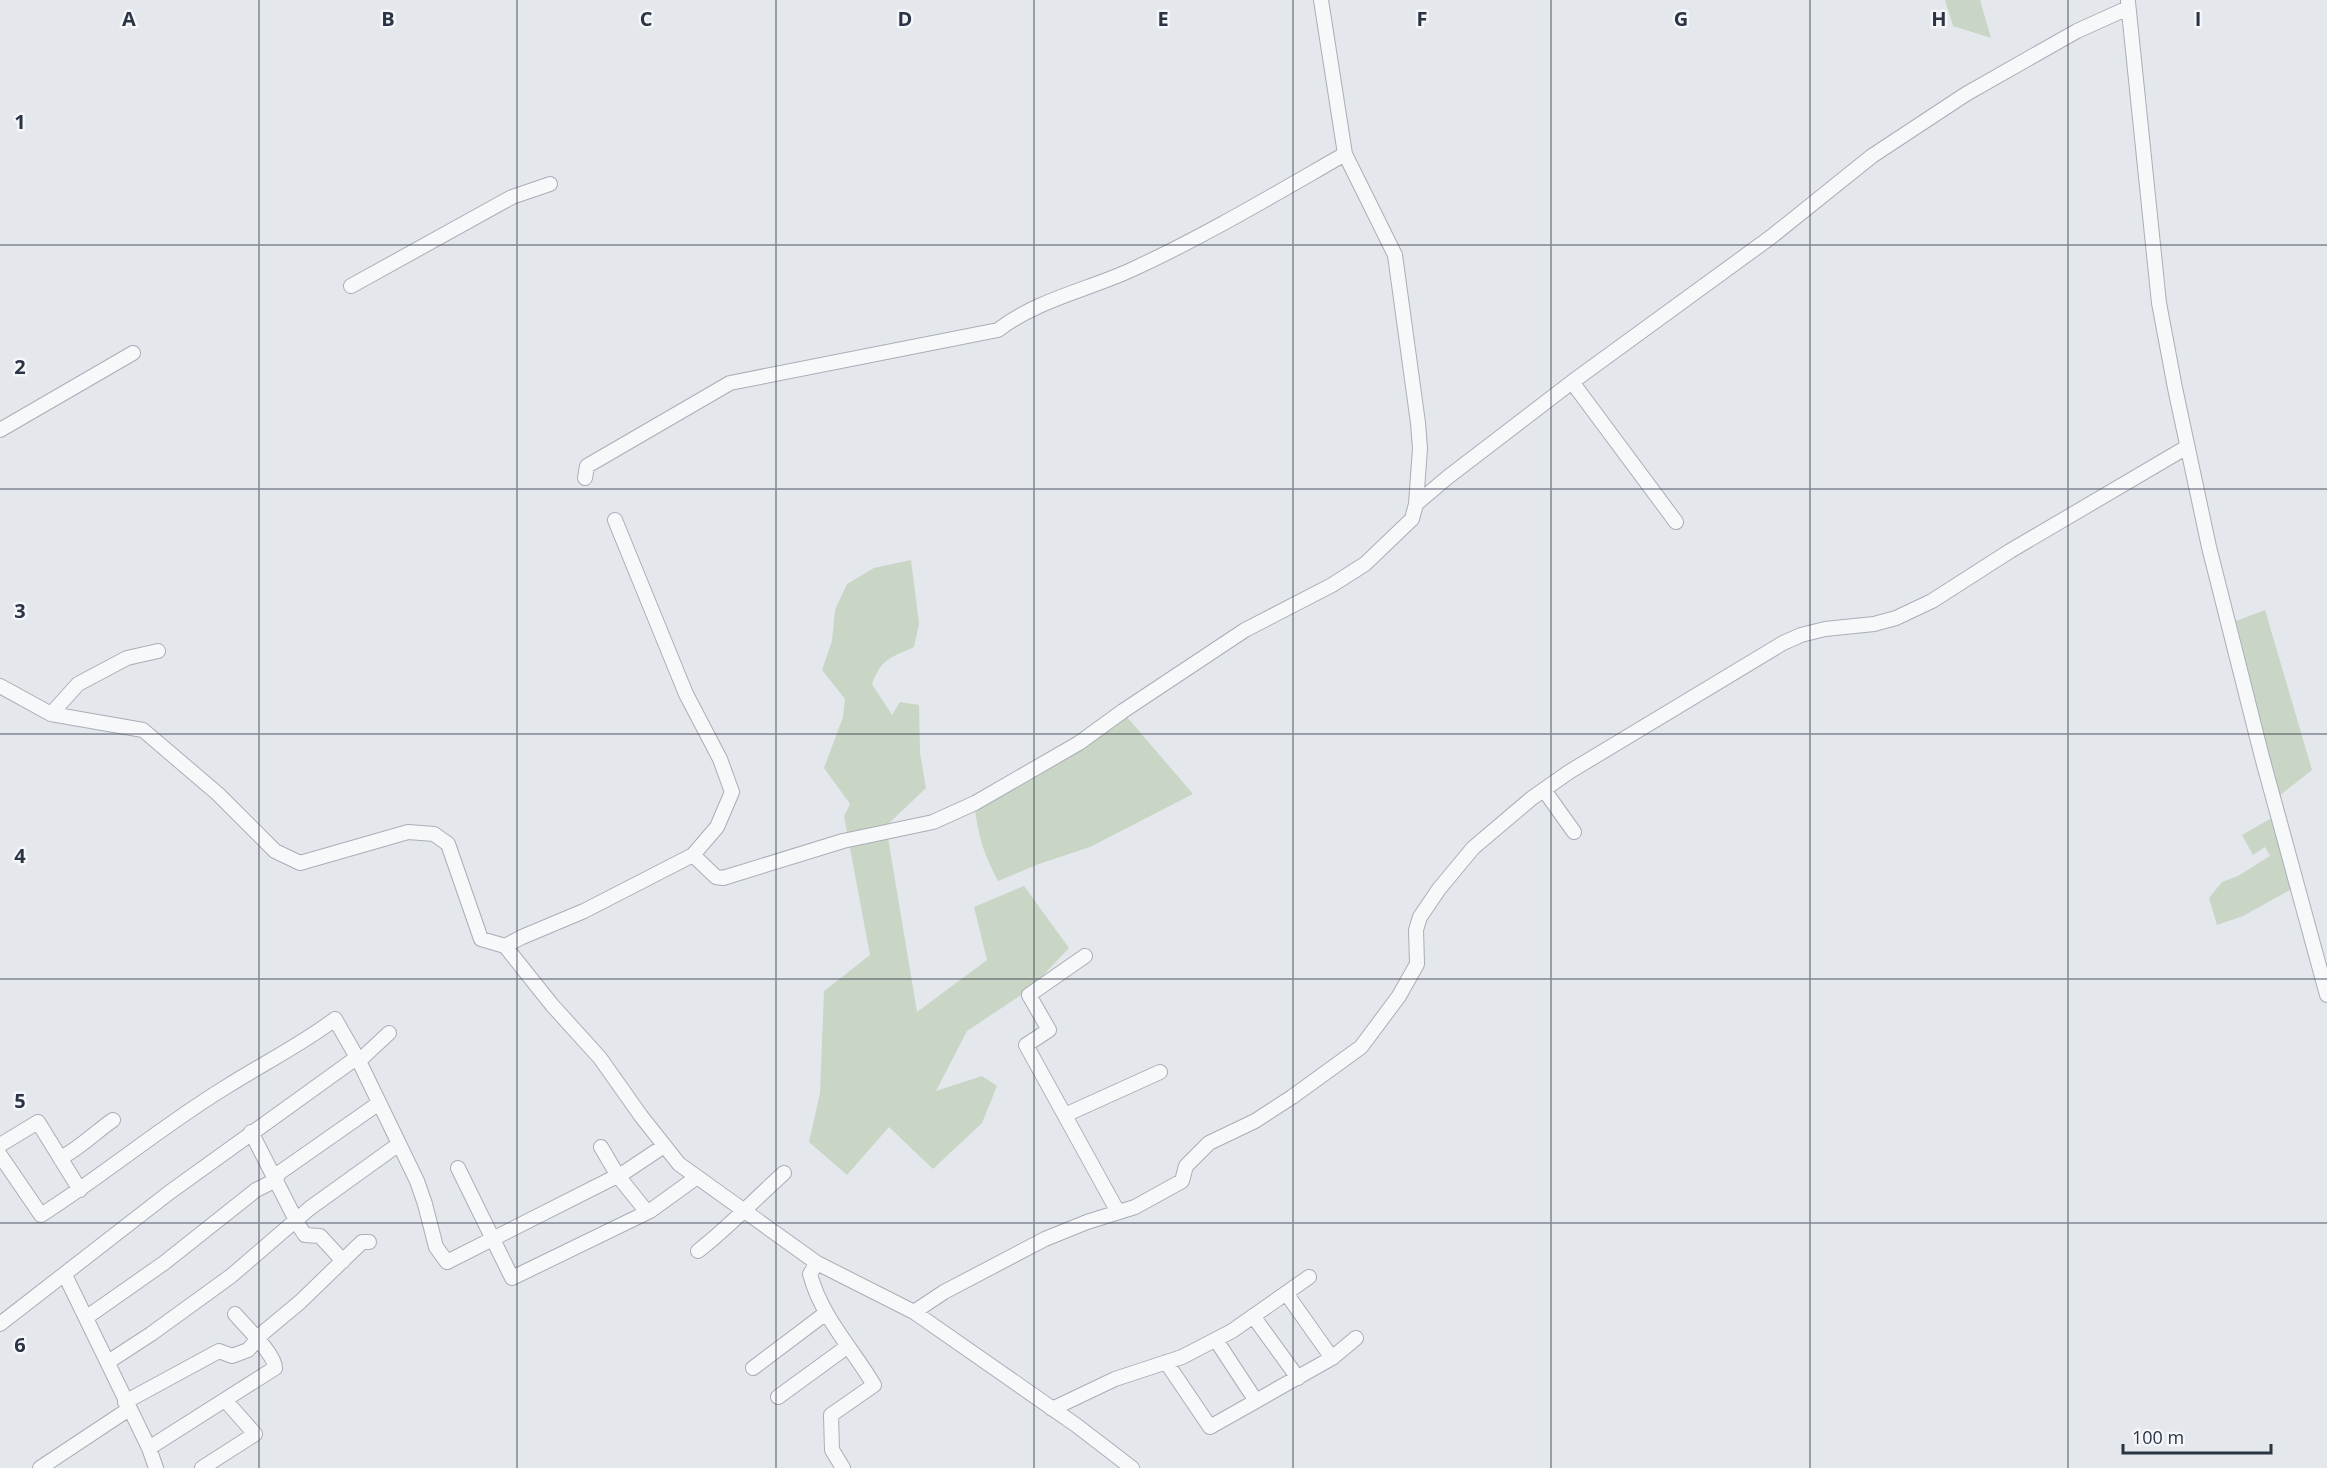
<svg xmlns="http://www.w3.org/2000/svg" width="2327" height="1468" font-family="'Open Sans',sans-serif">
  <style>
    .green { fill: #c9d6c5 }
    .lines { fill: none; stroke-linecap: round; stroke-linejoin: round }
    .minor-casing { stroke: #a9aeb7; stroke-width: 16 }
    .minor { stroke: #f7f8fa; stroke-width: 14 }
    .grid { fill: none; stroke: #2b3445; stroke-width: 1.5; stroke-opacity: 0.55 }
    .grid-label { font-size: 20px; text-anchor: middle; font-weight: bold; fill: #2b3445; stroke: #f4f6f9; stroke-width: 5; stroke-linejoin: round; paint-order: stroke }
  </style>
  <rect width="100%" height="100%" fill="#e4e7ec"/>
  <path class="green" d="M1945,0H1980L1991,38L1953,26Z
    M911,560L919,624L914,647C890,658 882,658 872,684L892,715L900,702L919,705L920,753L926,788L886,826L917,1012L987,960L974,907L1024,886L1069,948L1030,989L967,1031L936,1091L982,1076L997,1086L982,1123L933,1169L889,1127L847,1175L809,1142L820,1093L824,991L870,955L844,816L850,804L824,768L843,717L845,699L822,670L832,641L835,610L847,584L874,568Z
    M2265,610L2312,770L2279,796L2236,621Z
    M1126,716L1193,794L1090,847L1039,864L998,881C985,857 978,836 975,809C1028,782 1077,751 1126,716Z
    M2277,815L2297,886L2243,916L2217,925L2209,898L2222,882L2238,876L2270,856L2265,847L2253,855L2242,835Z"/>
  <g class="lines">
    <g class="minor-casing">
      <path id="minor" d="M1321,0L1345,154
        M2128,2L2159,303L2175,388L2209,547L2262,757L2327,995
        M351,286L512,197L550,184
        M1572,382L1676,522
        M0,430L133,353
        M585,478L587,466L730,383L998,330C1037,300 1087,290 1131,270C1205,236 1275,194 1345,154L1395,255L1418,423L1420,448L1416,504
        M0,686L51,714L143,730L218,794L275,851L300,863L408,832L434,834L448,844L481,939L505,946L552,1005L600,1058L641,1116L679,1164L817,1263L914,1312L1076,1425L1132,1468
        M51,714L78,684L127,658L158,651
        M1544,790L1574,832
        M693,855L716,877L723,878L843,841L933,822L975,803L1079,743L1123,711L1245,630L1332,585L1365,564L1412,519L1416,504L1448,477L1572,382L1771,237L1872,156L1966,94L2077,31L2128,8
        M505,946L522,937L584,911L693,855L717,827L732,792L720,759L686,694L615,520
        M1085,956L1029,995L1049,1030L1026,1045L1118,1212
        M1065,1115L1160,1072
        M251,1132L299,1226L305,1235L320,1236L343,1261
        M0,1145L38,1122L80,1190
        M601,1147L618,1176L647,1212
        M0,1155L41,1215C104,1175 162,1126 226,1087C262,1064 301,1045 335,1019L359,1061L417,1181L425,1204L436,1247L447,1262L625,1172L664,1146
        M60,1158C75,1152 98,1130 113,1120
        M458,1168L512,1278L650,1211L697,1177
        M698,1251C728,1228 755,1199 784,1173
        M817,1263L810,1274C821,1316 852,1348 874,1385L831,1415L832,1450L843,1468
        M65,1275L149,1448
        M1286,1293L1332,1358
        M914,1312L944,1292L1045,1239L1087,1222L1135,1207L1182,1181L1186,1166L1209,1143L1255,1121L1292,1097L1361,1047L1399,996L1417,964L1416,930L1420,917L1439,889L1473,848L1532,798L1569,772L1783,643L1801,635L1825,629L1874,624L1896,618L1932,601L2010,551L2187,447
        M1253,1316L1298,1378
        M87,1317L164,1263L256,1190L276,1180L279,1173L379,1103
        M0,1324L170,1192L352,1061H359L389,1033
        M1216,1340L1256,1401
        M108,1362L151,1334L231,1276L310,1208L399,1144
        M1166,1362L1210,1427L1332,1358L1356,1338
        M753,1368L826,1313
        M778,1397L848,1346
        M125,1402L219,1351L232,1356L248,1350L264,1332L300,1302L362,1242H369
        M1052,1409L1115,1379L1182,1357L1232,1331L1309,1277
        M40,1468L129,1409
        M156,1468L149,1448L275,1368C275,1354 246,1327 235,1314
        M202,1468L255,1434L225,1400"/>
    </g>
    <use href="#minor" class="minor"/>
  </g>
  <path class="grid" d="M259,0V1468M517,0V1468M776,0V1468M1034,0V1468M1293,0V1468M1551,0V1468M1810,0V1468M2068,0V1468M0,245H2327M0,489H2327M0,734H2327M0,979H2327M0,1223H2327"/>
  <g class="grid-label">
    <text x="129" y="26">A</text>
    <text x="388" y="26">B</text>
    <text x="646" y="26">C</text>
    <text x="905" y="26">D</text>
    <text x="1163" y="26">E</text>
    <text x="1422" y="26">F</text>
    <text x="1681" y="26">G</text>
    <text x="1939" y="26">H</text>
    <text x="2198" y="26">I</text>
    <text x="20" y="129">1</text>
    <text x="20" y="374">2</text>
    <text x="20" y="618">3</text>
    <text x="20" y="863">4</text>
    <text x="20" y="1108">5</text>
    <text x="20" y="1352">6</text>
  </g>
  <path d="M2123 1444v9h148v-9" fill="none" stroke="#2b3445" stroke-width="3"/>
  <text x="2132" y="1444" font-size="18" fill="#2b3445" stroke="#f4f6f9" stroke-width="4.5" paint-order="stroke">100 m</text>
</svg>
